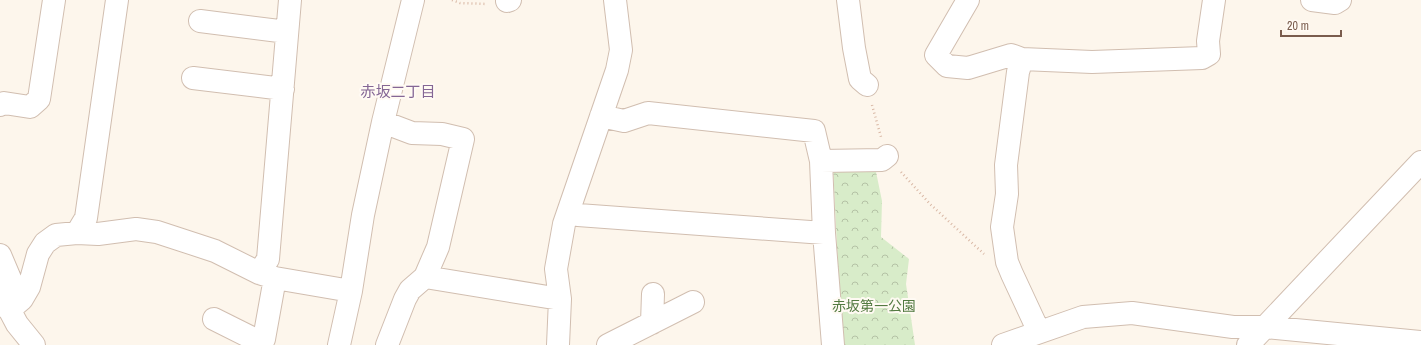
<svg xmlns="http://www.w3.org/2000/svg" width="1421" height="345" font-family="'Archivo Narrow','Noto Sans JP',sans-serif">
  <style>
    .park { fill: url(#park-crowns) }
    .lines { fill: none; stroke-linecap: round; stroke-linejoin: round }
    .minor-casing { stroke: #d1beb0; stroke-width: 24 }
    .path { stroke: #d9b8a5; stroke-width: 2.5; stroke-dasharray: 1 3; stroke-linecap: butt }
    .minor { stroke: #fff; stroke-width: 22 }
    .labels { text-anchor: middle; stroke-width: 4; stroke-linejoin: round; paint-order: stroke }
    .park-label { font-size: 14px; fill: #537a41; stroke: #fffaf3 }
    .neighbourhood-label { font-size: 15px; fill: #846695; stroke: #fffaf3 }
  </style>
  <defs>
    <pattern id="park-crowns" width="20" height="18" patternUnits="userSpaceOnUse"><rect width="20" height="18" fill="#d8ecc9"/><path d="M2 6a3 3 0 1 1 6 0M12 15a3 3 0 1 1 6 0" fill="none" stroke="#b4c2a5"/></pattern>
  </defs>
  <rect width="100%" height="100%" fill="#fdf6ec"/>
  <path class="park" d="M874,162L882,201L881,237L909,259L906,284L915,345H842L833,166Z"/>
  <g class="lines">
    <g class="minor-casing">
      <path id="minor" d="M848,0L854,48L860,79L867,85
        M968,0L936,55L947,66L968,68L1011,55L1022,59
        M1312,0L1335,3L1340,0
        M507,1L510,0
        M200,21L287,32
        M193,78L283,89
        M0,105L4,103L30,107L39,99L54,0
        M601,116L624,121L648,113L814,131L821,161L824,233L833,345
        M383,122L412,133L442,134L463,139L438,247L425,277L410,290L405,299L387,345
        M821,161L882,160L887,156
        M568,213L578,215L824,233
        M77,233L86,218L117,0
        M0,255L11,281L22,299L9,310
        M259,273L268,259L290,0
        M425,277L560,299
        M0,292L17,324L34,345
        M22,299L29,287L38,254L45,243L56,235L77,233L98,234L136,229L157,232L215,251L259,273L275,278L351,291
        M214,319L262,343L264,339L275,278
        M652,323L653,294
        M1039,332L1012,274L1007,262L1002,227L1007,194L1006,165L1018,72L1022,59L1092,62L1202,58L1209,54L1208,41L1214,0
        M339,345L351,291L363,215L383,122L413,0
        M558,345L560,299L556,269L564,224L617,70L621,50L615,0
        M608,345L693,302
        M1003,345L1083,317L1132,313L1233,327H1265L1421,342
        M1248,345L1421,162"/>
    </g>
    <path class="path" d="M452,0L460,3L487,4
      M872,105L881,137
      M901,172L930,204L984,254"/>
    <use href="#minor" class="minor"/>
  </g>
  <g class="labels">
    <g class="park-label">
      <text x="874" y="311">赤坂第一公園</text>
    </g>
    <g class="neighbourhood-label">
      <text x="398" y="97">赤坂二丁目</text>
    </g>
  </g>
  <path d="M1281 30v6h60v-6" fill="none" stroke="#7a5c4d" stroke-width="2"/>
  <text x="1287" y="30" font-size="12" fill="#7a5c4d" stroke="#fffaf3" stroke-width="3" paint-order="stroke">20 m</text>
</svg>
